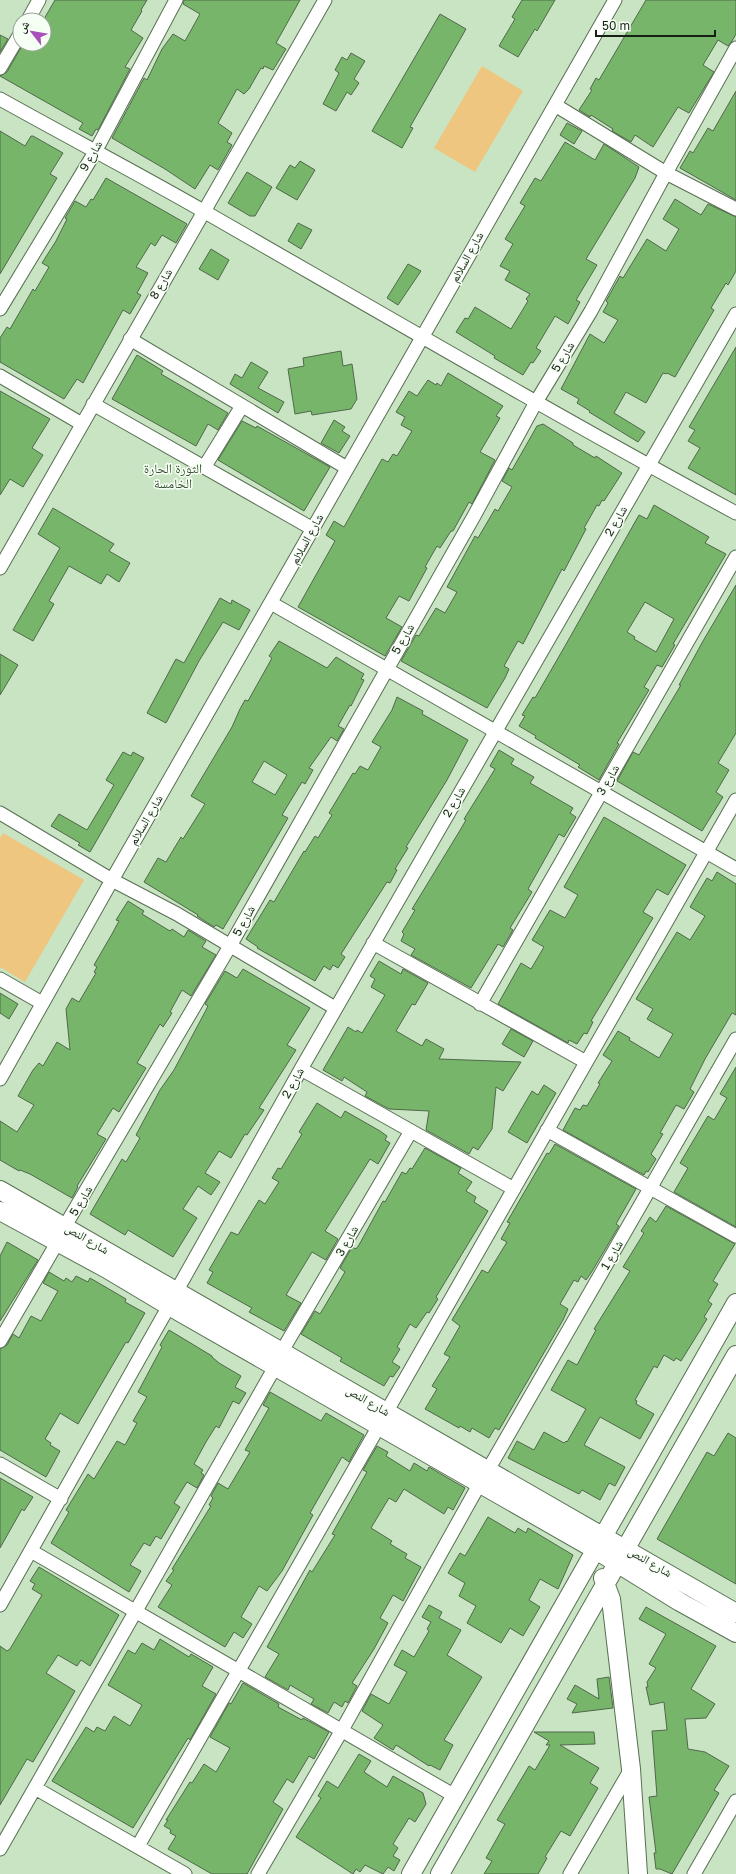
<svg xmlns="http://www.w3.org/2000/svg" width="736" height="1874" font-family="'Golos Text','Noto Naskh Arabic',sans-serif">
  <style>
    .green { fill: #efc67f }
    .building { fill: #77b66a; stroke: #50684b; fill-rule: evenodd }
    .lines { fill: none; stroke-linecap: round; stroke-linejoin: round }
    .street-casing { stroke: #577052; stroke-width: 15 }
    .secondary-casing { stroke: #577052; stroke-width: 20 }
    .street { stroke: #fff; stroke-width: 13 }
    .secondary { stroke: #fff; stroke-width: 18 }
    .labels { text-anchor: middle; stroke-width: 3; stroke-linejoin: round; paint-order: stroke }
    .street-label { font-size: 12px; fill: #162014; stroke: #f6fff4 }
    .neighbourhood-label { font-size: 13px; fill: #3a5135; stroke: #f6fff4 }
  </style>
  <rect width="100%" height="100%" fill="#c8e4c2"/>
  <path class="green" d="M482,66L523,91L475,172L434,148Z
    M3,833L84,880L25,982L0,967V838Z"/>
  <path class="building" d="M55,0H147L141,10L142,11L131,30L143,38L125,67L130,69L98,130L96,129L92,136L79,129L83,123L0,76L7,72L23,44H44V19Z
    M184,0H300L276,43L286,49L273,70L264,66L263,69L261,68L249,89L244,94L237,89L218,123L232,133L227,142L232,145L218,170L210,165L195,189L165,169L112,138L144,78L147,80L162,49L173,34L185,41L200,14L183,4Z
    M522,0H555L537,31L535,29L518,57L499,46L515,19L512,17Z
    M646,0H736V34L732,41L728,46L718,40L703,65L714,72L689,113L678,107L653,147L635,135L631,142L612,131L613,129L591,115L590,117L579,110L592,90L590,89L596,78L599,80Z
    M440,14L466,29L410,127L413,128L402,148L372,131Z
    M0,35L8,39L0,52Z
    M351,53L365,61L354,79L359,83L351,95L347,92L336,111L323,104L339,73L335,70L342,57L347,60Z
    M736,91V200L680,168L690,151L693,153L708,128L713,131Z
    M567,123L582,131L574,144L560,135Z
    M0,131L25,146L31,136H33L63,153L50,174L57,178L0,274Z
    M565,142L595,160L604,144L639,167L635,178L586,259L597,265L576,300L580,302L568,324L555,316L536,348L541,351L533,363L531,362L523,375L494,358L495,356L456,332L465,318L468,319L475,307L511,329L528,301L526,299L530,294L505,280L510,271L500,266L513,244L505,239L525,206L520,203L535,178L541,181Z
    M300,161L315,170L297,200L276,188L290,165L295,168Z
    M247,172L272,187L255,216H250L228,203Z
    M106,178L187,224L176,243L162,235L155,246L151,243L136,267L148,273L137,293L141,295L130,314L123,310L83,383L77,379L64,399L0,362V338L7,327L10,329L33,289L35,291L49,267L42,263L56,241L67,219L65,218L75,201L86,207L91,199L93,200Z
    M675,199L701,215L708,204L736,217V271L728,285L726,283L711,308L714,310L675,377L667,373L666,374L663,373L646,403L626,392L614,413L645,432L638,442L589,412L590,411L577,403L579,399L561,389L590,334L604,343L618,320L603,312L608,303L606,301L620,276L623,278L647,239L666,251L679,229L663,219Z
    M298,223L312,230L301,249L288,241Z
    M211,249L229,260L218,280L199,269Z
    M408,264L421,271L398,305L387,298Z
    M736,347V495L688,468L700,448L688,441L695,430L689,427Z
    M341,351L343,366L352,364L357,399L351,409L312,415L311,411L295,414L288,369L304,366L303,358Z
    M137,355L163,371L161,374L228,413L218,430L208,424L196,446L112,399Z
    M251,362L268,372L258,388L284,402L278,413L230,384L235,374L242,378Z
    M448,373L503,406L496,416L500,418L480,452L495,460L472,504L469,502L453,531H451L440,548L437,546L425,567L427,568L409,601L399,596L386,618L402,627L385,656L298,607L335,541L326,535L334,521L344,527L382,459L388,462L393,454L397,456L412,431L401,425L405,417L396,412L409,391L417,396L428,380L436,385L437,383L441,386Z
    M0,391L50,419L32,448L43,455L23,487L10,479L0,495Z
    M334,420L345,427L342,431L350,436L339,453L321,443Z
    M242,421L256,428L257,426L330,467L304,511L218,460Z
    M543,424L573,443V445L595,458L596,456L622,473L604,501L602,500L599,506L597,505L584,528L586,529L564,571L562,569L523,644L518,641L504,666L509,669L505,678L487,708L401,661L416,635L419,636L436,608L445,613L457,592L447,587L475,536L478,538L495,509L498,511L512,487L502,481L509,468L512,470L537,426Z
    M654,505L709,537L705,543L726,554L673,644L675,645L662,667L657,665L644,687L649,690L617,743L619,744L599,780L578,767L580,765L535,738L536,736L519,726L525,716L522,715L533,697L535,698L565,646L639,515L647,519ZM645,602L674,619L656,652L634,639L635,637L627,632Z
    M53,508L114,544L109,551L130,563L119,582L107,574L101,584L69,566L49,601L54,604L33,641L13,630L60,548L38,534Z
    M736,585V733L718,763L729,770L716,792L723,797L702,831L617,781L633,752L639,755L681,685H679L703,641Z
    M220,598L231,604L232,600L250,610L239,630L223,622L199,661L166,723L147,713L176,659L184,663Z
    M279,641L327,668L336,657L364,674L361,679L364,680L351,706L350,705L338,726L344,729L337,741L331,737L309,768L313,770L305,784L302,782L282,815L288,818L223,929L216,925L214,927L197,916L198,915L144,882L158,858L166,862L181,837L183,839L205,804L191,796L232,727L240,709L245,700L248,701L272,658L269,656ZM264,761L287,775L275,795L252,782Z
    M0,654L18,665L0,695Z
    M397,697L423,711L422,714L468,740L447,780L406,847L408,848L395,869L397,870L390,883L387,882L341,954L345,957L338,968L333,965L330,970L324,966L315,981L257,948L258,947L246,939L270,900L274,902L304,851L305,852L315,836L318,838L332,815L329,813L353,773L355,774L360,766L368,770L381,747L372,742L392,710Z
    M499,750L514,759L511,764L534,777L530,783L573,808L570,813L576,817L564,837L559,834L528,889L532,892L510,928L513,930L503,947L498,944L471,988L411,955L415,949L401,941L404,934L402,932L415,910L412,909L459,832L466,820L464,819L495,769L490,766Z
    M123,752L131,756L133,752L144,758L90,852L78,845L80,843L51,826L59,814L87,830L114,785L106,780Z
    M604,817L686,865L668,895L657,889L643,912L653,918L591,1021L593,1022L587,1034L584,1033L577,1044L569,1040L568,1043L498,1004L521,963L531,969L544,947L532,940L550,910L565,918L578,895L564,887Z
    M717,872L736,884V1015L732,1013L705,1059L690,1089L694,1092L684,1109L676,1105L660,1133L663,1134L651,1154L656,1159L648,1172L646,1171L644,1175L563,1130L575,1108L580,1110L583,1105L587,1106L600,1084L598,1083L612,1061L603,1055L618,1031L630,1038L629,1040L659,1058L673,1034L647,1019L653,1009L636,999L677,932L690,940L705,916L690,907L707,878L712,881Z
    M128,901L144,911L142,914L170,931L172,929L184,937L188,930L206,941L202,947L216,955L191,996L182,990L170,1012L172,1013L163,1027L160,1024L137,1063L146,1068L119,1112L113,1108L97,1134L106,1139L77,1186L78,1187L72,1198L30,1174L20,1170L19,1171L0,1160V1121L17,1132L34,1105L18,1096L33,1070L39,1063L43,1066L57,1042L70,1050L66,1009L72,998L79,1002L96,973L94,972L97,967L94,965L112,934L119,921L116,920Z
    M379,961L401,974L403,969L428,983L415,1005L412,1004L396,1031L422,1046L426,1039L444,1049L439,1059L521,1062L503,1091L496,1087L492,1129L478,1150L473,1147L469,1154L426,1130L429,1111L389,1109L365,1096L367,1092L344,1077L342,1081L323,1070L348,1027L356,1032L357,1030L362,1033L385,995L371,987L375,979L370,976Z
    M243,969L310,1008L287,1045L296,1050L259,1108L264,1110L247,1135L245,1134L231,1158L219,1151L205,1173L220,1182L211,1195L198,1186L183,1209L197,1218L173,1257L128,1230L125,1235L90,1214L122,1159L126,1162L140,1138L136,1135L160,1090L174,1070L205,1012L208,1006L205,1004L225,971L237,978Z
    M0,993L18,1004L9,1019L0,1013Z
    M511,1029L533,1041L524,1057L502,1044Z
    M736,1067V1227L674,1192L688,1168L680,1163L708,1116L714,1120L727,1098L720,1094Z
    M544,1085L556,1093L527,1143L508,1132L532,1091L538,1095Z
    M317,1103L341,1118L345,1111L380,1131L387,1136L385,1140L390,1143L378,1164L370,1159L325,1231L338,1239L326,1260L312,1252L286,1295L301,1303L284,1331L249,1312L252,1308L207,1283L213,1272L209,1270L231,1232L238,1235L259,1200L265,1204L279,1182L272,1178L278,1168L281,1169L302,1134L299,1132Z
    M555,1144L636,1189L616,1224L619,1226L591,1273L586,1280L581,1276L578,1282L574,1280L560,1304L568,1309L563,1320L499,1430L495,1428L489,1438L472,1428L470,1432L460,1426L459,1428L425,1409L437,1389L432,1386L450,1357L444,1354L460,1326L452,1320L482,1270L488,1273L507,1242L501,1239L510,1223L507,1222L547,1153L549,1154Z
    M425,1148L461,1168L458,1173L472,1182L466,1191L476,1197L474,1202L488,1211L436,1297L438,1299L429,1313L427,1312L416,1328L410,1324L397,1347L400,1349L392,1362L400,1367L393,1377L390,1376L384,1386L340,1361L342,1358L301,1334L315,1311L320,1314L326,1304L345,1272L340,1268L352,1247L356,1249L359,1245L383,1201L385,1202L402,1172L406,1174L410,1168L412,1169Z
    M666,1206L735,1244L713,1281L718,1284L708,1301L712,1304L704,1317L707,1319L681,1361L676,1358L674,1361L664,1355L657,1368L654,1366L635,1400L637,1401L636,1404L654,1414L640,1439L600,1417L584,1445L625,1467L615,1486L609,1483L600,1500L582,1490L579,1494L508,1458L517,1441L534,1450L544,1432L564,1443L566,1441L567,1442L586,1409L551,1390L568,1360L577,1365L596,1330L594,1329L630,1271L623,1267L644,1233L641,1231L650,1217L656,1222Z
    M7,1242L38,1260L0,1321V1256Z
    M49,1272L64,1281L66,1278L72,1282L76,1276L88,1282L90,1278L126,1299L125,1302L145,1313L128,1343L126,1342L78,1424L60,1413L59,1415L45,1439L51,1443L50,1445L60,1451L46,1477L0,1450V1349L7,1345L13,1334L19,1338L31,1316L41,1321L58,1291L43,1283Z
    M169,1330L212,1356V1357L219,1363L241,1376L235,1387L246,1393L239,1404L233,1401L219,1428L216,1426L206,1442L194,1464L203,1470L201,1473L204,1475L197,1488L187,1482L174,1503L180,1507L161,1539L156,1536L150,1546L144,1543L130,1565L141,1571L129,1592L51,1543L69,1512L66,1510L88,1474L94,1479L117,1441L125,1445L137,1423L133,1421L147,1397L138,1392L162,1347L160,1345Z
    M270,1392L321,1421L326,1413L364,1435L349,1462L342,1457L310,1513L313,1515L282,1571L267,1591L259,1586L241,1617L252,1624L243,1638L234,1632L225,1647L158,1607L172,1585L166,1581L174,1570L172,1569L211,1506L209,1505L213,1498L211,1496L218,1483L228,1489L250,1452L245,1450L269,1408L263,1405Z
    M728,1433L736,1438V1584L657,1539L707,1452L714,1456Z
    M377,1446L388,1452L386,1456L410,1471L414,1463L427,1471L429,1467L465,1488L453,1510L448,1507L444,1514L404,1489L396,1502L389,1498L371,1528L392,1541L390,1544L407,1554L405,1558L421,1567L403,1601L393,1595L380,1618L388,1623L374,1649L352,1683L357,1686L348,1703L345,1701L342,1707L334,1702L328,1713L311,1704L314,1699L290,1685L288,1690L265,1677L279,1654L267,1647L310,1570L312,1572L335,1535L332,1534L367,1472L363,1470Z
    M0,1478L33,1497L24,1511L22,1509L0,1548Z
    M488,1517L515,1533L518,1528L526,1533L528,1528L573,1555L558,1589L540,1579L529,1600L540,1607L523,1636L510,1628L501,1643L467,1623L476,1606L459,1596L465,1583L448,1573L460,1553L465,1556Z
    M39,1567L119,1615L90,1666L81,1660L77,1666L58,1655L46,1673L75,1691L33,1762L27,1759L0,1805V1646L7,1651L10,1649L42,1595L32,1589L35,1584L30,1581Z
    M429,1605L442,1612L439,1618L461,1630L447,1655L482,1677L444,1740L453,1745L440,1770L430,1765L429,1766L396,1745L393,1750L374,1738L383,1725L362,1711L371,1694L389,1704L407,1672L394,1665L402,1650L414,1657L429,1631L427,1629L431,1622L422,1617Z
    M646,1607L716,1646L691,1689L715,1704L706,1718L685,1719L688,1749L705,1752L729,1766L714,1790L719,1793L672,1874L660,1869H656L654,1853H656L649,1797L657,1796L652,1731L667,1730L664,1702L650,1705L646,1687H648L647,1682L656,1668L649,1664L666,1634L639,1619Z
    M160,1639L189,1657L191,1654L213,1667L202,1686L216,1694L190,1740L188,1738L133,1828L52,1781L86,1727L94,1732L97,1727L105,1731L114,1716L130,1726L142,1705L108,1685L128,1650L135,1654L142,1643L154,1650Z
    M609,1677L613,1708L572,1713L577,1704L567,1699L575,1685L599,1699L597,1679Z
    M243,1683L279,1704L278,1707L302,1720L303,1718L329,1732L314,1759L309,1756L293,1783L287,1779L273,1802L283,1809L247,1874H212L168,1849L176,1836L170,1833L171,1830L164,1826L168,1820H166L190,1782L192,1783L204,1764L216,1772L230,1748L210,1737L229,1703L231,1704Z
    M534,1732H594L595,1744L560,1745L599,1768L590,1783L598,1788L570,1836L561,1831L545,1857L547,1858L538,1874H484L492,1861L486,1858L505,1824L497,1820L529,1766L535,1770L550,1745H546L549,1741Z
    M359,1754L371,1761L364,1772L387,1787L393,1776L423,1793L426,1804L415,1822L409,1818L393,1844L398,1848L393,1856L400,1860L394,1871L388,1867L383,1874L365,1865L360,1872L356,1869L353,1874L296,1837L321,1798L318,1796L327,1781L338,1788Z"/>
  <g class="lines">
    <g class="street-casing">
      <path id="street" d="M28,20L39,0
        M0,68L20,34
        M0,99C68,137 137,173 205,212C381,313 557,416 736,513
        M555,105L666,173L736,209
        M0,309L95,152L176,0
        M130,339L347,468
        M0,376L82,424
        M93,404L313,529
        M205,466L242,406
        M0,568L325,0
        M271,603L736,869
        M0,813L112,880L177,914L335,1008
        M373,943L586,1062
        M0,979L42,1003
        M480,1004L736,557
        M301,1069L514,1189
        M0,1079L112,880L615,0
        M547,1130L736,1236
        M65,1226L230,946L474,516L536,402L591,311L666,173L736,48
        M176,1292L301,1069L736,314
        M0,1341L57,1243
        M282,1351L411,1131
        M387,1411L736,800
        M0,1464L61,1499
        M488,1470L736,1039
        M31,1551L455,1796
        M0,1605L169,1306
        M35,1788L185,1874
        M138,1846L379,1426
        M0,1849L275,1367
        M258,1874L342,1730L480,1483
        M570,1874L631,1769
        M694,1874L736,1801"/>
    </g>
    <g class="secondary-casing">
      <path id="secondary" d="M0,1190L736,1613
        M0,1211L107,1269L169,1306L596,1550L680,1602L736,1633
        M603,1578L611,1599L631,1769L638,1874
        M411,1874L736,1303
        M440,1874L736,1355"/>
    </g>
    <use href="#street" class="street"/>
    <use href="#secondary" class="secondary"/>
  </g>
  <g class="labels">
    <g class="street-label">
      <text transform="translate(91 156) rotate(-60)" y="4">شارع 9</text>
      <text transform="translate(467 257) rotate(-61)" y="4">شارع السلالم</text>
      <text transform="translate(161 284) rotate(-60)" y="4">شارع 8</text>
      <text transform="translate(563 357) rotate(-59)" y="4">شارع 5</text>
      <text transform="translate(616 521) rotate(-60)" y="4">شارع 2</text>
      <text transform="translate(307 539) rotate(-61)" y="4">شارع السلالم</text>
      <text transform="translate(403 639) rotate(-60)" y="4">شارع 5</text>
      <text transform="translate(608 780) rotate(-60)" y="4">شارع 3</text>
      <text transform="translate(454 802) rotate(-60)" y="4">شارع 2</text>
      <text transform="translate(146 820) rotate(-60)" y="4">شارع السلالم</text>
      <text transform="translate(244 921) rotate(-61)" y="4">شارع 5</text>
      <text transform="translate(293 1083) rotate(-61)" y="4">شارع 2</text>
      <text transform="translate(81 1201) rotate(-59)" y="4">شارع 5</text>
      <text transform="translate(87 1239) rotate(30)" y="4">شارع النص</text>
      <text transform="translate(347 1241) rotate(-60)" y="4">شارع 3</text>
      <text transform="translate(612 1255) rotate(-60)" y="4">شارع 1</text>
      <text transform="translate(368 1401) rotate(30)" y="4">شارع النص</text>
      <text transform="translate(650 1562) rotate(30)" y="4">شارع النص</text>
    </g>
    <g class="neighbourhood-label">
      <text x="173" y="473">الثورة الحارة<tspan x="173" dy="15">الخامسة</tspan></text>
    </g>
  </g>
  <g transform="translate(32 32) rotate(301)"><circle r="19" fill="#f6fff4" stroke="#9ca69a"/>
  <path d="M0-3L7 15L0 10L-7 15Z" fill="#a84fbb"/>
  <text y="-6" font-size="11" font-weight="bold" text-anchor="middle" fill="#162014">ش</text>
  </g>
  <path d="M596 30v6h119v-6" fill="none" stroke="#162014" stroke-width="2"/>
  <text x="602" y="30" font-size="12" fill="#162014" stroke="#f6fff4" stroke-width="3" paint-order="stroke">50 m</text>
</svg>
